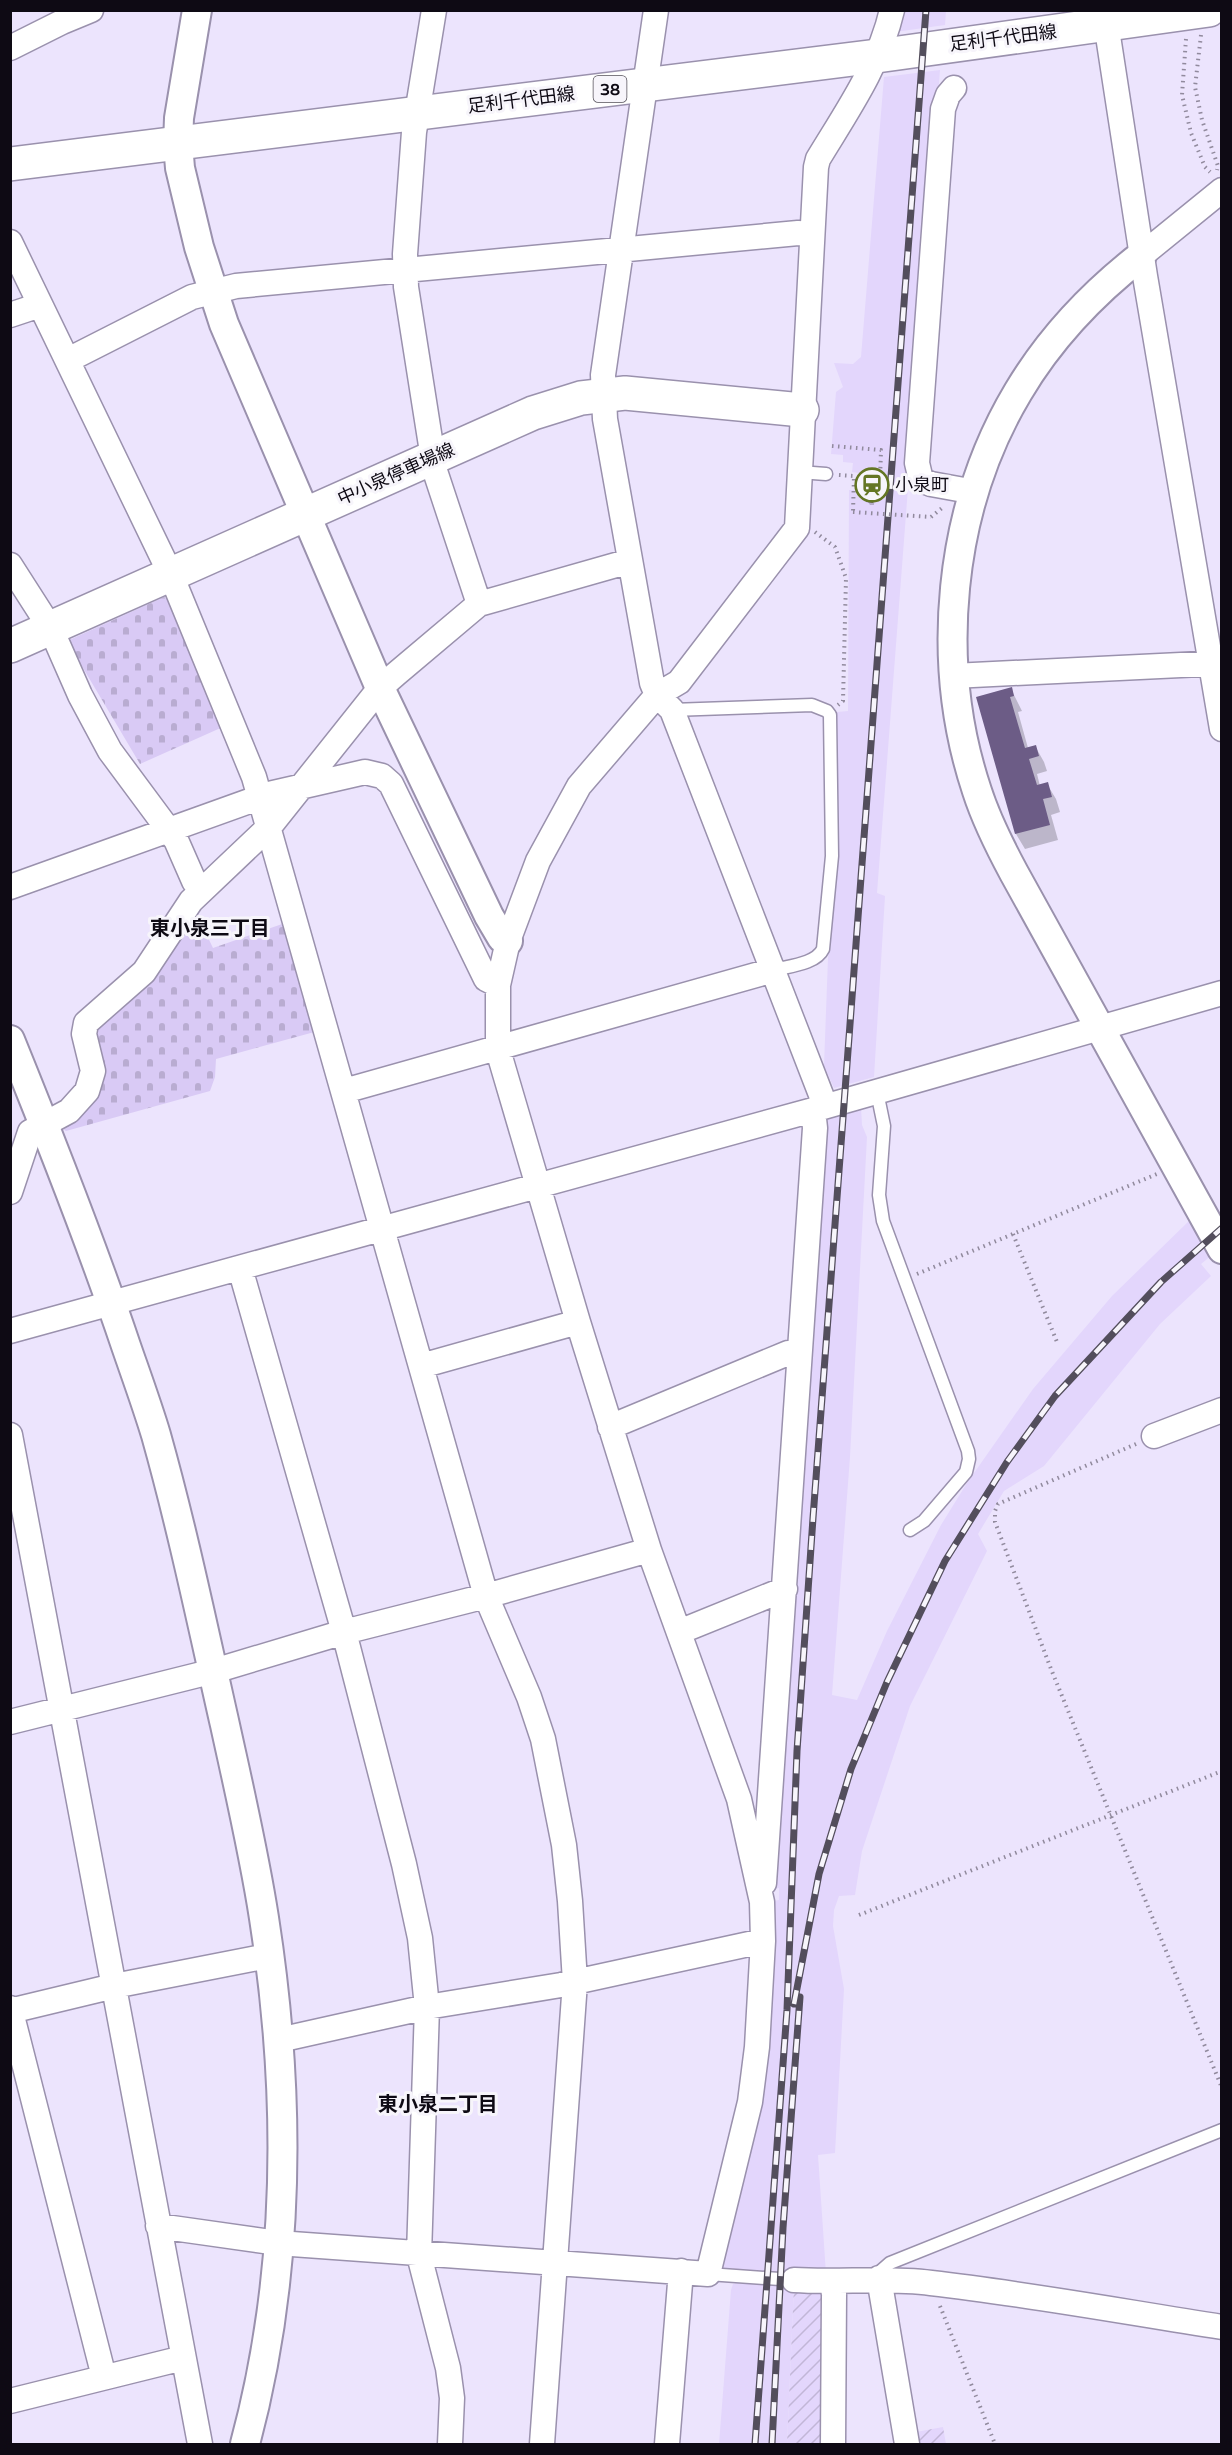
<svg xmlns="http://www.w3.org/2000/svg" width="1232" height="2455" font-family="'Varela Round','Noto Sans JP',sans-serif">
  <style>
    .built { fill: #e3d6fc }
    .industrial { fill: url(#industrial-furrows) }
    .cemetery { fill: url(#cemetery-stones) }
    .shadow { fill: #0003 }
    .building { fill: #6c5c86 }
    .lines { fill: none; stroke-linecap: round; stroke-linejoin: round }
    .service-casing { stroke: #9a91ad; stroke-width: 15 }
    .minor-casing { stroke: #9a91ad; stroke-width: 27 }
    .tertiary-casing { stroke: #9a91ad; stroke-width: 32 }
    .secondary-casing { stroke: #9a91ad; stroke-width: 36 }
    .primary-casing { stroke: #9a91ad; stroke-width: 36 }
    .path { stroke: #918a9d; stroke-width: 4; stroke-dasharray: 1.5 4.5; stroke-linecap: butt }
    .service { stroke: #fff; stroke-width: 12 }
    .minor { stroke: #fff; stroke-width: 24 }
    .tertiary { stroke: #fff; stroke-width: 28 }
    .secondary { stroke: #fff; stroke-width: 33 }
    .primary { stroke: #fff; stroke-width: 33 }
    .rail-casing { stroke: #534e5c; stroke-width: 7 }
    .rail { stroke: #f7f5fb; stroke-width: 4.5; stroke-dasharray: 14; stroke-linecap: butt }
    .path-bridge { stroke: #918a9d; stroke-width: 4; stroke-dasharray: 1.5 4.5; stroke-linecap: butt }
    .labels { text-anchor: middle; stroke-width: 6; stroke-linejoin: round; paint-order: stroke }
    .shield { fill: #f7f5fb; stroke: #545059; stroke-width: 1.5 }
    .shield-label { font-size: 16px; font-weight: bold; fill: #0e0a14 }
    .street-label { font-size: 18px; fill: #0e0a14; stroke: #f7f5fb }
    .poi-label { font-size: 18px; fill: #0e0a14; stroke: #f7f5fb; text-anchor: start }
    .neighbourhood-label { font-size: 20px; font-weight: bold; fill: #0e0a14; stroke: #f7f5fb }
  </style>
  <defs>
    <pattern id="industrial-furrows" width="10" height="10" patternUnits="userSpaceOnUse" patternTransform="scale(1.5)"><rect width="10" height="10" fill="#e3d6fc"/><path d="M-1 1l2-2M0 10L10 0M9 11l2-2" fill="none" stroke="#c2b6d7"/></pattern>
    <pattern id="cemetery-stones" width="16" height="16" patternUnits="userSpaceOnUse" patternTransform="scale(1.5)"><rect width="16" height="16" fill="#d9caf5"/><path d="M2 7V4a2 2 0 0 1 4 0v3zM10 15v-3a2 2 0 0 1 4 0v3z" fill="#b9acd1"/></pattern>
  </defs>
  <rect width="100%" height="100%" fill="#ece4fd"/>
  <path class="built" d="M900,11H946L945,25L895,32Z
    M940,70L877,893L885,896L874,1077L834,1088L824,1066L828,958L838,862L837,712L848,711L849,490H858L859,473L852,472L853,463L843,462V455L831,454L836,392L843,387L834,363L853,364L861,357L884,77Z
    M861,1107L862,1125L867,1137L850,1457L832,1695L857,1700L887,1631L941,1525L967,1483L1033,1389L1112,1296L1192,1218L1194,1231L1200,1235L1212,1255L1201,1264L1211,1276L1160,1324L1044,1466L1004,1491L978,1534L987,1551L910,1706L862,1851L855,1895L839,1896L834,1910L833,1926L844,1989L835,2153L818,2155L826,2274L782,2276L721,2269L773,1901L779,1900V1888L772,1889L824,1115Z
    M745,2281L794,2286L787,2444H719L731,2290L733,2284Z"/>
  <path class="industrial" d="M794,2286L821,2289L828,2297V2444H787Z
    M943,2427L946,2444H918L916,2432Z"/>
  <path class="cemetery" d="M164,597L174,603L225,726L140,764L67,641Z
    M196,913L213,948L288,922L318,1031L216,1059L215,1077L210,1091L66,1131L62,1128C74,1119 98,1101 101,1087C105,1069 96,1048 91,1031Z"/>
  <path class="shadow" d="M869,481L884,482L886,485L885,492L875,491L874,505H870L868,502Z
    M1011,689L1022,711L1018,712L1028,748L1035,746L1044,762L1047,771L1037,774L1040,786L1047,784L1056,799L1060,812L1051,815L1058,840L1025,849L1016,834L978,698Z"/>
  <path class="building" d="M868,479L885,481L884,489H874L873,503L866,502Z
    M1012,687L1014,696L1010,697L1025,748L1036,745L1039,756L1029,759L1037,785L1048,782L1052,797L1043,799L1050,825L1015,834L976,697Z"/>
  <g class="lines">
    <g class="service-casing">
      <path id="service" d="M799,472L826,474
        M672,710L812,705L827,711L830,715L832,856L823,949C816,964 789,966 774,970
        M877,1092L884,1126L879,1195L883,1221L968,1451L969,1459L966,1472L924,1521L910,1530
        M708,2274L794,2280
        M879,2278L882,2270L890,2263L1222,2130"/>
    </g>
    <g class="minor-casing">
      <path id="minor" d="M434,10L414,132L405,254L406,287L435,471L479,604
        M656,10L603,375L605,419L652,683L657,695L672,710L825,1105
        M1104,10L1145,276L1222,729
        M10,48L62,22L91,10
        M954,88L948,95L943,109L917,463L921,480L931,484L975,492
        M10,242L171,575L254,777L486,1596L529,1697L543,1739L564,1845L570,1901L575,1982L542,2444
        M1142,255L1222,190
        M10,315L40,305
        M68,360L192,297L236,286L798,233L811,234
        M10,565L51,629L80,695L110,751L176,840L194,881L200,890
        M953,676L1222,663
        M10,887L269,794L365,772L382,776L391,784L486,979L498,985
        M344,1091L774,970
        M10,1192L30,1132L69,1111L87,1091L93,1071L84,1034L86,1023L144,972L191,901L270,826L380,688L396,674L479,604L630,561
        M240,1268L344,1632L404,1864L420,1938L427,2007L419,2255L448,2368L452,2398L450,2444
        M10,1331L813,1110L1222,993
        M421,1366L578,1322
        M610,1427L788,1353H799
        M10,1435L200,2444
        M1154,1436L1222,1410
        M679,1632L785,1589
        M10,1722L214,1671L344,1632L486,1596L649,1550
        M764,1883L815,1128L813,1110
        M10,2008L104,2377
        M10,2011L114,1986L268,1956
        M279,2040L427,2007L561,1985L763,1941
        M158,2226L278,2243L708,2274L750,2102L757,2047L763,1941L762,1902L739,1799L649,1550L578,1322L498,1050V985L508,941L538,861L579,786L657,695L679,682L797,528L816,167L818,159C847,111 879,66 892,10
        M879,2278L907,2444
        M794,2280C840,2283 885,2277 931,2283C1028,2294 1125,2312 1222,2327
        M832,2283L834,2294L833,2444
        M10,2401L183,2358
        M667,2444L681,2271"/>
    </g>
    <g class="tertiary-casing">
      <path id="tertiary" d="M197,10L179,118L178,144L180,168L199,247L224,324L380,688L489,916L502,938L508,941
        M1142,255C1093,293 1050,338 1018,392C948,509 934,662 977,791C986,819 1000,847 1014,873L1222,1249
        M10,1040C51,1141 91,1242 126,1346C136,1375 147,1405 156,1435C183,1531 203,1628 225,1725C239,1789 254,1853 264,1918C291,2092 291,2273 245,2444"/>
    </g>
    <g class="secondary-casing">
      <path id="secondary" d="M10,646L533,413L581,398L625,393L802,410"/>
    </g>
    <g class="primary-casing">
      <path id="primary" d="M10,164L877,56L1209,10"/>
    </g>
    <path class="path" d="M1201,35L1195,87L1202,120L1218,166L1217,170
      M1186,39L1182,95L1191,133L1205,167L1210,172
      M832,446L881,450L880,480
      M839,475L854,476L853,512
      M931,517L942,508
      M815,532L835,547L846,578L843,701L838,705
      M1013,1234L1057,1342
      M917,1274L1157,1174
      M1136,1444L998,1504L995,1511V1522L1051,1669L1222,2088
      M859,1915L1222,1771
      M940,2306L995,2444"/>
    <use href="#service" class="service"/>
    <use href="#minor" class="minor"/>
    <use href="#tertiary" class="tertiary"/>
    <use href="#secondary" class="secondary"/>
    <use href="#primary" class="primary"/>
    <g class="rail-casing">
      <path id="rail" d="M794,2004L819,1874L851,1769L887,1682L945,1561L1007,1462L1055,1396L1161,1282L1222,1228
        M755,2444L787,2010L797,1751L813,1518L926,10
        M772,2444L783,2228L800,1997"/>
    </g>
    <use href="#rail" class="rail"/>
    <path class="path-bridge" d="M853,512L931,517"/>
  </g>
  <defs>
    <g id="station-ring" transform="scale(1.725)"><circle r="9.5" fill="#f7f5fb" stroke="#647624" stroke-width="1.5"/><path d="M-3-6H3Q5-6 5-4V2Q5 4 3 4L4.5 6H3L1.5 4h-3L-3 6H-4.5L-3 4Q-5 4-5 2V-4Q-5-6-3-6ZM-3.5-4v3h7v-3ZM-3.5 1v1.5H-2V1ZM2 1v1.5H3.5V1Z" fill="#647624"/></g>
  </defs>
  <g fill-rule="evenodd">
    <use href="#station-ring" x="872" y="485"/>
  </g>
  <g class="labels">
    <rect class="shield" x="593.5" y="76" width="33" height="26" rx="4.5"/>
    <g class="shield-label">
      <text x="610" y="95">38</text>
    </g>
    <g class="street-label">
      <text transform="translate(1003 38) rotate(-7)" y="6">足利千代田線</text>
      <text transform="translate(521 100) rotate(-7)" y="6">足利千代田線</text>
      <text transform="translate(396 474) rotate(-24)" y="6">中小泉停車場線</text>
    </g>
    <g class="poi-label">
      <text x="895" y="491">小泉町</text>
    </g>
    <g class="neighbourhood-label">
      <text x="210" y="935">東小泉三丁目</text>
      <text x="438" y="2111">東小泉二丁目</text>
    </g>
  </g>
  <rect width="1232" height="2455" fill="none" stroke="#0e0a14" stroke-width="24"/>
</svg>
